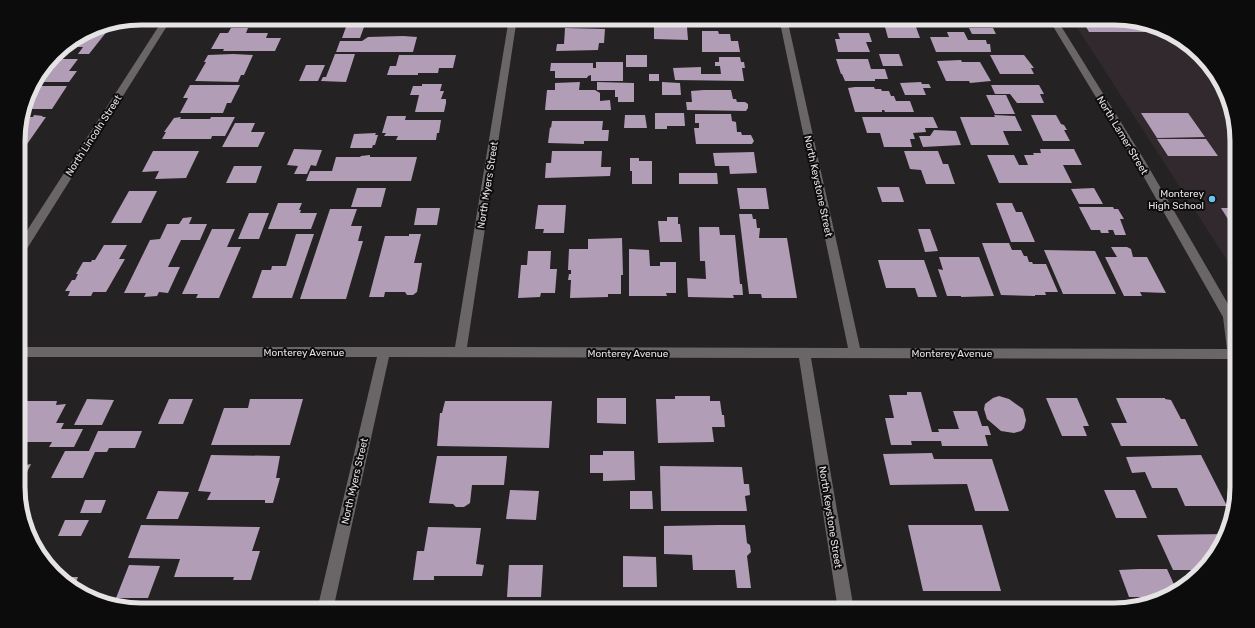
<svg xmlns="http://www.w3.org/2000/svg" width="1255" height="628" font-family="Rubik,sans-serif">
  <style>
    .built { fill: #32292e }
    .building { fill: #b29db6 }
    .lines { fill: none; stroke-linecap: round; stroke-linejoin: round }
    .minor { fill: #6a6668; fill-rule: evenodd }
    .poi-dot { fill: #6bc3f2; stroke: #0d0c0d; stroke-width: 1.5 }
    .labels { text-anchor: middle; stroke-width: 4; stroke-linejoin: round; paint-order: stroke }
    .street-label { font-size: 10px; fill: #e5e3e4; stroke: #0d0c0d }
    .poi-label { font-size: 10px; fill: #e5e3e4; stroke: #0d0c0d; text-anchor: end }
    .rim { fill: none; stroke: #e5e3e4; stroke-width: 5 }
  </style>
  <rect width="100%" height="100%" fill="#252224"/>
  <path class="built" d="M1071,18H1114L1168,31L1212,66L1236,125V274Z"/>
  <path class="building" d="M230,18H281L277,26H232L234,22H228Z
    M321,18H344L341,25L318,26Z
    M348,18H368L365,24H346Z
    M559,18H586V21H559Z
    M607,18H624V26H606Z
    M650,18H671L672,25H651Z
    M708,18H730V20H726L727,25H709Z
    M831,18H885L887,24H832Z
    M920,18H941L944,25H923Z
    M1081,18H1114L1170,32H1089Z
    M900,19H912L915,25H903Z
    M346,27H364L360,38H342Z
    M654,27H687L688,40L654,39Z
    M885,27H916L920,38H888Z
    M231,28H248L246,33H268L266,38H281L275,51H223L224,49H211L220,33H228Z
    M565,28L605,29L604,43H599L598,50L556,51L557,44H564Z
    M969,28H993L996,34H972Z
    M94,30H108L89,54H78L83,47H63L88,31H93Z
    M702,31H718L719,34H730L731,41H738L740,52H702Z
    M947,32H964L968,40H986L987,44H990L991,52H936L930,37H949Z
    M838,33H869L872,42H866L870,52H838L835,39H840Z
    M403,36L417,37L413,52H336L340,41H362L368,37Z
    M233,54L253,55L244,75H241L238,82L195,81L206,62H204L208,55Z
    M335,54H355L346,82L321,81L323,77H326Z
    M879,54H899L903,66H883Z
    M399,55H456L453,68H439L438,73H418V75H387L390,66H396Z
    M626,55H647V67H626Z
    M990,55H1024L1034,68H1031L1034,74H1000Z
    M719,57H740L741,62H744L745,68H742L744,81L675,80L673,68L701,67V74H721L720,66H715V62H719Z
    M51,59H78L69,71H77L69,82H34Z
    M836,59H868L871,69H885L888,79H875V81H845L842,74H841Z
    M961,60L962,62H980L991,81L970,83L969,81H946L937,61Z
    M596,62H623V81H591V75L588,76L587,78H555V71H550L551,63H593V68H596Z
    M306,65H325L318,81H299Z
    M649,74H659V81H649Z
    M580,82L579,90H595L600,93V101L610,100L611,110H545L547,90H555V83Z
    M597,82L634,83V102H618V97H615V90H597Z
    M662,82L680,83L681,95H662Z
    M921,82L922,84H929L931,88H923L926,95H905L900,83Z
    M422,84H442L440,91H444L441,99H446V103L444,112H415L419,95H410L413,86H422Z
    M190,85H240L231,103H227L223,113H180L188,98H183Z
    M991,85H1039L1044,94H1040L1044,103H1017L1010,94H995Z
    M39,86H67L52,109H25L26,104Z
    M855,87H874L875,89H881L882,91H889L891,96H894L896,101H910L914,112H885L884,110H882V112H855L848,88Z
    M704,90H731L733,99H736L737,102H745L748,104V108L746,111L687,110L686,102H692L691,91Z
    M986,95H1006L1015,114H995Z
    M655,113H684L685,126H667V129H655Z
    M1141,113H1188L1205,137L1157,138Z
    M695,114H731L732,121L736,122L737,132H741L742,135H751L754,141L752,144H696L694,128H699V123H695Z
    M34,115L43,116L42,117H46L25,147H18V132L22,117H33Z
    M625,115H645L647,128H624Z
    M994,115L1015,116L1022,131H1003L1009,145H971L960,117H995Z
    M1031,115H1056L1061,124L1064,125L1067,130H1064L1070,141H1043Z
    M387,116H406L405,120H441L439,133H437L436,140H396L398,136H384L386,133H382Z
    M181,117L180,119H210L211,117H235L225,136H212L211,139H162L166,132H164L174,118Z
    M862,117H933L938,128H925L926,132L913,133L915,139H910L912,147H884L880,133H867Z
    M552,121H603L602,130H609L608,141H584V144L548,143L550,127L551,128Z
    M235,123H255L251,132H265L258,147H222Z
    M934,130L956,131L961,145L923,147L919,136H930Z
    M376,133L375,135H378L375,145H373L372,148H350L354,134Z
    M1157,139H1206L1218,156H1168Z
    M294,149L322,150L316,166L311,165L307,174H294L298,166L287,165Z
    M1040,149H1074L1082,165H1063L1072,183H999L987,155H1014L1019,165H1028L1024,155H1034L1033,153H1041Z
    M153,151H199L186,178L155,179L159,171L142,172Z
    M552,151H602L601,167H611L610,176L545,178L546,163H551Z
    M904,151H938L943,164H948L955,184H926L921,170L910,169Z
    M754,152L757,173L730,174L729,166H715L713,153Z
    M370,155V157H417L411,181H306L310,171H332L336,157H360L361,156Z
    M630,158H639V161H652V184H632V171H630Z
    M234,166H262L256,183H226Z
    M679,173H717L718,184H679Z
    M877,187H899L904,202H882Z
    M357,188H386L381,207H351Z
    M737,188H766L769,209H740Z
    M1094,188L1103,204H1079L1071,189Z
    M129,191H157L141,223H111Z
    M278,203H302L299,210H301L300,213H317L311,229H268Z
    M996,203H1012L1016,212H1022L1035,242H1011Z
    M538,205H566L564,233H543L544,229H535Z
    M1079,207H1113L1114,209H1118L1124,219H1120L1126,235H1115L1113,230H1108L1109,233H1101L1100,230H1091Z
    M417,208H440L437,225H414Z
    M1221,208H1236V232Z
    M330,209H357L351,226H362L358,241H363L346,299H300Z
    M249,213H269L259,239H238Z
    M739,214H752L753,219H756L757,228H760L759,238H787L797,298H762L761,294H749Z
    M192,217L189,224H207L200,240H181L168,267H180L168,293L159,292L157,296L144,297L146,293H124L150,240L160,239L167,224H179L183,218Z
    M667,217H678V224H680L682,242H660L658,221H667Z
    M699,227H719L720,235H735L740,284H742L743,295H733L734,298L688,297L687,278L706,279L705,261H700Z
    M212,229H235L227,247H241L219,298H196L198,294H182Z
    M918,229H930L938,251L925,252Z
    M296,234H314L292,298H252L262,270H271L272,266H286Z
    M409,234H421L414,263H422L417,292L413,295H407L405,292H385L384,297H369L385,236H409Z
    M622,238L623,275H621V294H608V297L570,298L571,280H568L569,274H571V270H568L569,249H588V239Z
    M982,243H1009L1012,250H1021L1024,256H1027L1029,262H1032L1033,264H1046L1058,292H1045L1046,295H1035V296L1001,295Z
    M104,245H127L119,259H125L106,292H93L91,296H68L70,291H65L72,280H75L78,274H76L83,262H91L92,260H95Z
    M1111,247H1127L1131,249L1133,257H1147L1166,293L1140,292L1142,296H1124L1105,257H1117Z
    M629,249L649,250L650,266H660V262H676V293H666L667,296H629Z
    M1044,250L1095,251L1116,294H1063Z
    M528,251H551L550,269H557L555,293H541L540,297L518,298L521,265H527Z
    M939,257H979L994,296L961,297V296H947L938,269L943,270Z
    M878,260H924L937,297H918L915,288H886Z
    M907,392H921L932,432H939L938,429H959L953,411H977L982,426H988L991,435H985L988,446H942L941,441H911L912,445H891L885,418H894L889,395H907Z
    M675,396H710V401H720L722,415H724L725,427H712L714,442L658,443L656,399H675Z
    M999,396L1009,399L1023,409L1026,420L1024,428L1021,431L1014,433L1001,431L987,419L984,409L985,404L993,398Z
    M597,398H626V424L597,423Z
    M1046,398H1077L1089,426H1083L1087,436H1062Z
    M1116,398H1165V399L1171,400L1181,419H1185L1198,446H1121L1111,423H1127Z
    M87,399L114,400L102,425H74Z
    M169,399H193L183,424H158Z
    M250,399H303L290,445H211L224,408H248Z
    M19,401H57L56,405L66,404L56,423H64L61,429H83L74,447H49L52,442H19Z
    M445,401H552L549,448L437,446L440,413H442Z
    M98,431H142L135,448H109L107,452H95L83,478H51L65,451H89Z
    M603,451H634L635,480L603,481V473H590V455H603Z
    M932,453L934,459H992L1009,511H975L967,484L890,485L883,454Z
    M211,455L280,456L276,478H280L273,503H265V500H207L211,492L198,491Z
    M1201,455L1227,506H1185L1177,488H1152L1145,472L1132,473L1126,457Z
    M437,456H507L504,485H472L470,503L464,507H456L453,504L429,503Z
    M19,463H27L26,465L31,464L21,484H19Z
    M660,466L742,467L744,484H749L750,495L745,496L747,511H661Z
    M510,490L539,491L536,520L506,519Z
    M1104,490H1135L1147,518H1116Z
    M158,491L189,492L178,519H146Z
    M630,491H652L653,509H630Z
    M85,500H106L101,513H80Z
    M65,520H89L81,536H58Z
    M141,525L260,527L252,551H260L251,580H233L234,577H174L180,559L128,558Z
    M718,525H745L747,543L750,545L751,552L747,556L751,588H737L735,570H693L692,555L664,554V526Z
    M908,525H982L1001,591H923Z
    M428,527L481,528L476,564L484,565L482,576H434V580H413L417,551H424Z
    M1226,534L1224,541L1194,576L1191,570H1173L1157,535Z
    M623,556L656,557L657,587H623Z
    M129,565L160,566L148,598H116Z
    M509,565H543L541,597H507Z
    M1139,569H1167L1177,591L1160,597H1129L1119,570Z
    M62,577H78L74,587Z
    M755,602L756,610H632V603Z
    M975,602L1041,603L1043,610H947L946,604H976Z
    M1127,602H1144V603L1129,608Z
    M152,605H234L233,610H150Z
    M471,605H506L505,610H417V607H471Z"/>
  <g class="lines">
    <path class="minor" d="M164,18H172L23,255L19,256V243Z
      M509,18H517L467,347L848,348L779,18H787L860,348L1227,349L1223,317L1137,165L1048,18H1056L1145,161L1235,316L1237,327V393L1232,391L1229,383L1228,359L811,358L854,610H838L799,358L389,357L333,610H317L377,357H19V347H455Z"/>
  </g>
  <circle class="poi-dot" cx="1212" cy="199" r="4"/>
  <g class="labels">
    <g class="street-label">
      <text transform="translate(93 135) rotate(-57)" y="4">North Lincoln Street</text>
      <text transform="translate(1123 135) rotate(59)" y="4">North Lamer Street</text>
      <text transform="translate(487 185) rotate(-81)" y="4">North Myers Street</text>
      <text transform="translate(819 186) rotate(78)" y="4">North Keystone Street</text>
      <text x="304" y="356">Monterey Avenue</text>
      <text x="628" y="357">Monterey Avenue</text>
      <text x="952" y="357">Monterey Avenue</text>
      <text transform="translate(354 481) rotate(-77)" y="4">North Myers Street</text>
      <text transform="translate(831 517) rotate(81)" y="4">North Keystone Street</text>
    </g>
    <g class="poi-label">
      <text x="1204" y="197">Monterey<tspan x="1204" dy="12">High School</tspan></text>
    </g>
  </g>
  <path d="M0 0H1255V628H0ZM141 25H1114A116 116 0 0 1 1230 141V487A116 116 0 0 1 1114 603H141A116 116 0 0 1 25 487V141A116 116 0 0 1 141 25Z" fill="#0d0c0d" fill-rule="evenodd"/>
  <path class="rim" d="M141 25H1114A116 116 0 0 1 1230 141V487A116 116 0 0 1 1114 603H141A116 116 0 0 1 25 487V141A116 116 0 0 1 141 25Z"/>
</svg>
